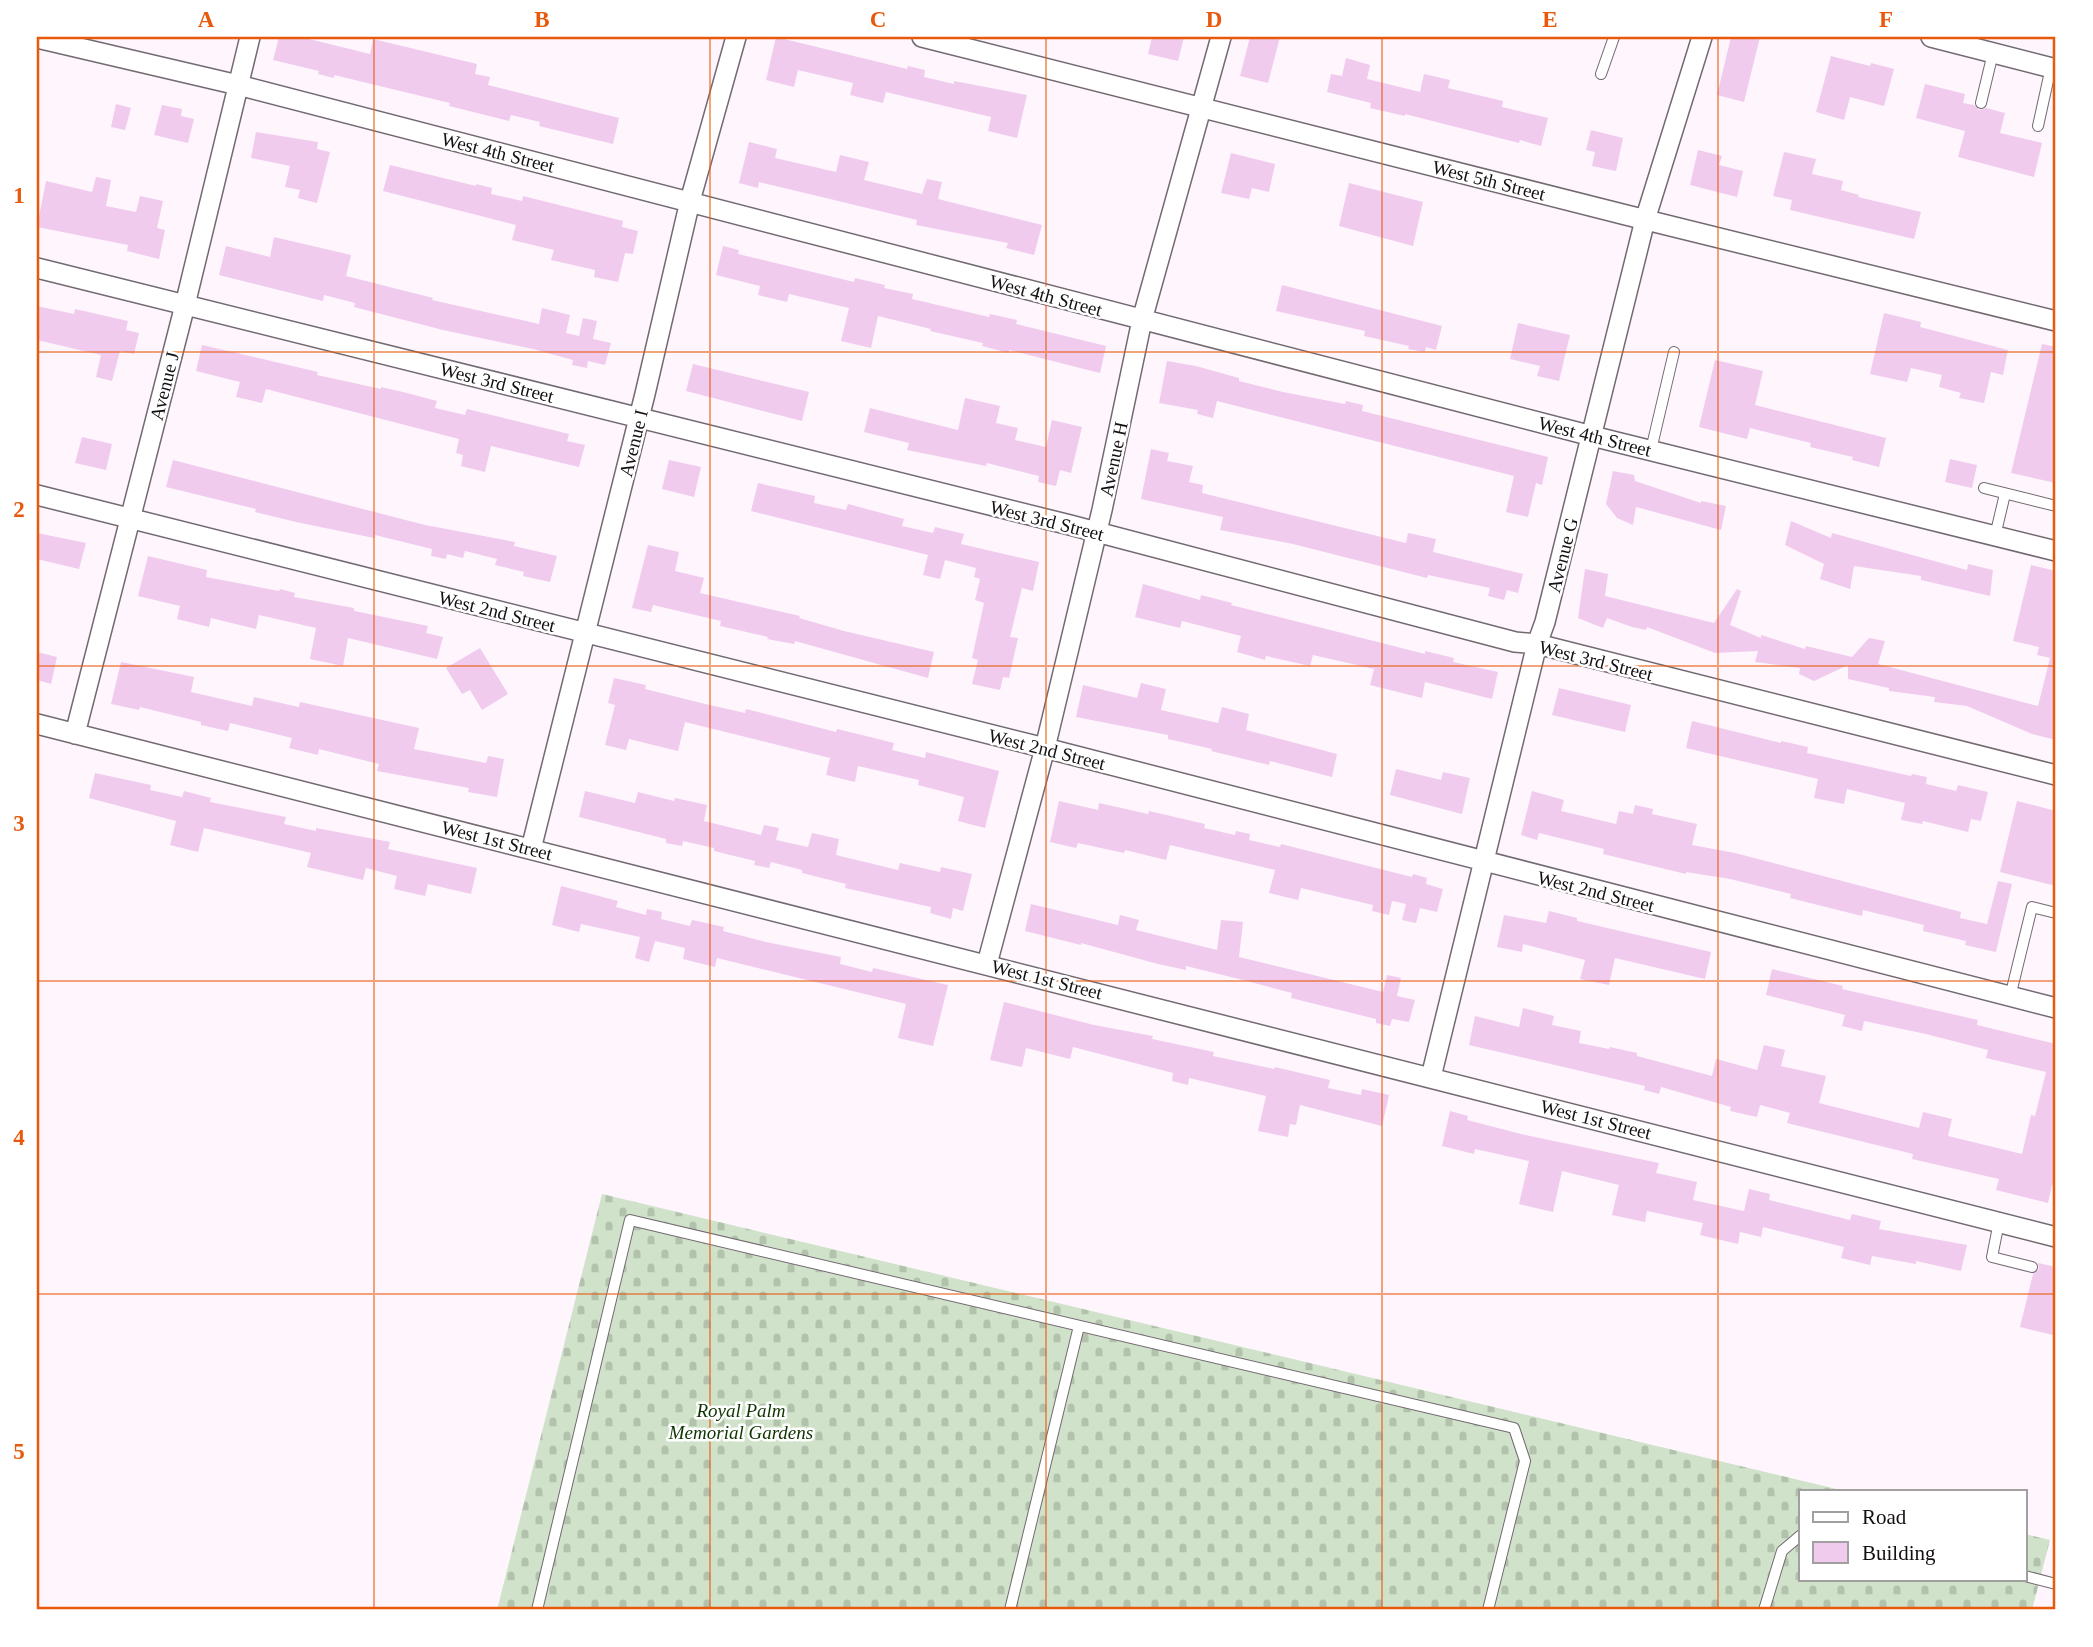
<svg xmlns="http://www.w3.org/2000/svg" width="2093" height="1647" font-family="'Times New Roman',serif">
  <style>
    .cemetery { fill: url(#cemetery-stones) }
    .building { fill: #f1cbee }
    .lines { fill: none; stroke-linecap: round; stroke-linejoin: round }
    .lane-casing { stroke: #736972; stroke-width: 12 }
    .street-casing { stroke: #736972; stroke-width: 22 }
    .lane { stroke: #fff; stroke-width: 10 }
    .street { stroke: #fff; stroke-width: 19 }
    .grid { fill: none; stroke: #e8590c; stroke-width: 2; stroke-opacity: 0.55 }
    .labels { text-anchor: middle; stroke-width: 5; stroke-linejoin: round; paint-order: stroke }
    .street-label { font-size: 19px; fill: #130f12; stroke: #fff }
    .park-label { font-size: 19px; font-style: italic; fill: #0e3400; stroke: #fff }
    .neatline { fill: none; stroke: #e8590c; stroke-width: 2.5 }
    .grid-label { font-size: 23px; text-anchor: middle; font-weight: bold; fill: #e8590c }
  </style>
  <defs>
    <pattern id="cemetery-stones" width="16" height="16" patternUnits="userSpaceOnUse" patternTransform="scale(1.75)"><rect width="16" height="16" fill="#d0e3ca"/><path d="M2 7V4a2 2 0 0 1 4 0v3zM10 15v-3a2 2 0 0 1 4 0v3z" fill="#b2c2ac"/></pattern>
  </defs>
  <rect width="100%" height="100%" fill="#fef5fd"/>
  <path class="cemetery" d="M602,1194L1845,1491H1801V1579H2025V1534L2050,1540L2032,1610H497Z"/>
  <path class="building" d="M279,37H301L370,54L373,39L477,64L475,74L490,77L488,85L619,118L613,144L539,126L540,122L511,115L509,121L449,106L450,103L334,75V78L318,74L319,71L273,60Z
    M776,37L907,69L908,66L925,70L924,77L954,84V81L1027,95L1017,138L988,131L991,117L886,92L883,103L850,95L853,83L798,70L794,87L766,80Z
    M1152,37H1184L1178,61L1148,54Z
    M1250,37H1280L1268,83L1240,76Z
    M1731,37H1760L1744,102L1717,95Z
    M1831,56L1870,66L1871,63L1894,69L1884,106L1850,97L1844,120L1816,112Z
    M1346,58L1370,65L1367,79L1420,92L1424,74L1450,80L1448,88L1503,101L1502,107L1548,118L1541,146L1520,140L1519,143L1405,114V116L1370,108L1371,103L1327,92L1331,74L1342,76Z
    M1925,84L1965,94L1963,103L1974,105L1979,110L1986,108L2005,113L2000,133L2042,143L2034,177L1958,157L1965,131L1916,118Z
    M116,104L131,108L125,130L111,127Z
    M162,105L182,109L181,116L194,119L188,143L154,135Z
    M1591,130L1623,138L1616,171L1592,166L1595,152L1586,150Z
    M256,132L318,142L317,149L330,152L317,203L298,198L300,190L285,187L290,166L251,158Z
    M749,142L777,149L775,158L836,172L840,155L869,162L864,180L922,194L927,179L942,182L938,199L1042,225L1034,255L1006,248L1008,243L916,225L917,220L830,199L759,182L758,188L739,183Z
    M1698,150L1722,156L1719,165L1743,171L1737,197L1690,185Z
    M1784,152L1816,159L1812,174L1843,181L1841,190L1859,195L1858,197L1921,212L1914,239L1790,210L1792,200L1773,196Z
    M1231,153L1275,164L1269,192L1252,188L1249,199L1221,193Z
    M390,165L476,186V184L492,188L491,194L522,201L523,196L623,221L622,227L638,231L633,254L625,253L618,282L594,277L595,270L551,260L554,250L512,240L516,225L383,191Z
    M96,177L111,180L106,206L136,212L140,196L163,201L157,228L165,230L159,259L127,251L128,245L37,227L46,181L92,192Z
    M1349,183L1423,202L1413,246L1339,226Z
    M274,237L351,255L346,276L433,298L432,300L539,324L542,308L570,315L566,333L579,336L583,318L597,321L593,339L611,343L605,365L588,361L587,368L572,365L573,360L533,349L443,330L354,307L355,303L324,295L323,301L219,275L226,246L270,257Z
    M723,246L739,250L738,254L854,282L855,278L885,285L884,288L913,294L912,299L989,317L990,314L1017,320L1016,324L1106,346L1100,373L1009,350V353L982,346L983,343L930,331L931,329L878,316L871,348L841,341L849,308L789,294L787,302L758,295L760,286L716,275Z
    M1282,285L1442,326L1436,350L1426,347L1425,352L1408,349L1409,346L1364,336L1365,331L1276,311Z
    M37,306L74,314L75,309L128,321L126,330L139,333L134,354L120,351L112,381L96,377L101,355L37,340Z
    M1884,313L1921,322L1920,327L2008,350L2003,375L1991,372L1984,403L1959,398L1961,393L1939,387L1942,375L1911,368L1907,382L1870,374Z
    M1518,323L1570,335L1559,381L1537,376L1540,366L1510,359Z
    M2042,344L2056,347V483L2011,473Z
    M202,345L318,372L317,375L381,389V387L407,393L437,401L435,408L465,415L467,409L569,434L567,441L585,445L579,467L491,446L485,472L461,466L463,455L456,453L459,439L266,389L262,403L236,397L240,382L196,371Z
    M1715,360L1763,371L1755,405L1886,438L1879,467L1852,460L1853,457L1810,447L1811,443L1750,428L1747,439L1699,427Z
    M1167,361L1196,366L1239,378V381L1283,392L1345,404L1346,401L1363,405L1362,411L1548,457L1542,485L1536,483L1528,517L1506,512L1514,476L1217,401L1213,418L1197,414L1198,410L1159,403Z
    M693,364L809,392L802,421L686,391Z
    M965,398L1000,406L996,423L1018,428L1015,440L1046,447L1052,420L1082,427L1071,473L1060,470L1056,486L1038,482L1039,476L987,463L986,466L907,450L909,443L864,432L870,408L958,430Z
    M82,437L112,444L106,470L75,463Z
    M1151,449L1169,453L1167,461L1193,466L1189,482L1203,485L1202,493L1406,543L1408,533L1436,539L1433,552L1523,574L1518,593L1507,590L1504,600L1488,596L1490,588L1428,575L1427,578L1293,544L1220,530L1223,517L1141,499Z
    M1950,459L1977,465L1972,488L1945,482Z
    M173,460L425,525L515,542L514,546L557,556L550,582L523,576L524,572L495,565L497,559L465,551L463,558L447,554L446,559L431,556L432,549L375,535L374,538L296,522L255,512L256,509L166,487Z
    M669,460L701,467L694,497L662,489Z
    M1613,471L1634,475L1635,481L1701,503V501L1726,506L1721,530L1636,507L1633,525L1617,518L1606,504Z
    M758,483L815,496L814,503L846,510L848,504L904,519L902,526L933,533L935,527L964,534L961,544L1039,562L1033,591L1022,588L1010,637L1018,638L1009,678L1003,677L1000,690L972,684L978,660L972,658L984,603L975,600L980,579L974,577L976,568L945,560L940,579L923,575L928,555L751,511Z
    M1791,521L1831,538L1832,533L1967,570L1968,564L1993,570L1990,596L1921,580V576L1854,566L1850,589L1820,579L1824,564L1785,545Z
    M37,533L86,543L79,569L37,559Z
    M648,545L679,552L675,571L704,578L700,593L800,616L799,618L844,631L934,652L928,678L795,641L794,644L767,639L768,637L720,626L721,621L653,605L651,612L632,608Z
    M148,556L207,570L206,577L279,591L280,589L295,593L294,597L354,608V611L428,626L426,633L443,637L437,659L348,638L343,666L310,659L316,628L259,615L256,629L211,618L209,627L177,619L180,606L138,596Z
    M2031,565L2056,571V624L2053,639L2056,640V740L2032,734L1967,706L1934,702L1935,697L1889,691V688L1848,679V665L1814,681L1799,674L1800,668L1755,662L1758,651L1715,653L1647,627L1646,630L1632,627L1607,618L1603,628L1578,618L1585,569L1608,574L1605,596L1714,623L1737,589L1741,591L1730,625L1761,638V635L1805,649L1806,646L1852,657L1869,638L1885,641L1878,664L2038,706L2050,658L2037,655L2039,647L2013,641Z
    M1143,584L1200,600L1201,595L1232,603L1231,605L1425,654V651L1454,658L1453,662L1498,672L1492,699L1425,682L1422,698L1370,685L1374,669L1313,655L1310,666L1266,656L1265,660L1237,652L1241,636L1182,621L1180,628L1135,617Z
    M480,648L508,694L482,710L470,690L462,694L446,668Z
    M37,652L57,657L51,684L37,680Z
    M121,662L194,677L191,692L252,706L254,697L299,707L300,702L419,728L414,749L486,763L488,756L504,759L497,797L468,792L469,788L377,771L379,764L319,749L318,755L289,748L292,738L230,723L228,731L201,725V722L140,707L139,710L111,704Z
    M614,678L646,685L645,689L701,703L745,713L746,709L836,732L837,729L866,736L894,743L892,750L925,758L926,752L999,771L985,828L958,821L964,797L918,785L919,780L858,766L855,782L826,775L830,758L685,722L678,751L629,739L626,750L605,745L615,705L608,703Z
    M1141,683L1166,689L1161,710L1218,723L1222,707L1249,714L1246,730L1337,754L1332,777L1270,761L1269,765L1211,751L1212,749L1168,739V735L1076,717L1083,685L1137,698Z
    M1559,688L1631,705L1625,732L1552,715Z
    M1692,721L1781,743V741L1808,747L1807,753L1911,776L1912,774L1927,777L1926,784L1956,791L1958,785L1988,792L1981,821L1971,819L1968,832L1923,821L1922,824L1901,820L1905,803L1847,789L1844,804L1814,798L1818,779L1686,748Z
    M1396,769L1441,780L1443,772L1470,778L1462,814L1390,795Z
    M95,773L151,785L150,790L182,797L184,791L211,798L210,802L286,817L284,824L316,831V828L390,842L388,849L477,868L471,894L428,884L425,896L394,889L397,876L366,868L363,880L307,867L311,853L204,828L198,852L170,845L176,821L89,798Z
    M585,791L635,803L638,792L674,801L675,798L707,805L704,821L761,835L764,825L779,828L776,840L808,847L812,833L839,839L836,855L898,870L900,863L940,872L941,867L972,874L963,911L953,908L951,919L930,913L931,907L845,888L846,884L802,873V870L771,862L769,868L754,865L755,861L714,851V848L683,841L682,846L666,843V839L579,817Z
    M1532,791L1564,800L1561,811L1616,824L1619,811L1633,814L1635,805L1653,809L1652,814L1697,824L1692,845L1735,853L1961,912L1960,918L1987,924L1998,881L2012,884L1996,952L1965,945L1966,941L1923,931L1924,925L1863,910L1862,916L1790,898L1791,894L1730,879L1686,872V874L1603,854L1604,849L1539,833L1537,840L1521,835Z
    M1059,801L1098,810L1099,803L1148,814L1149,811L1205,824L1204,828L1235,835L1236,831L1250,834L1249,840L1280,847L1281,844L1412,877L1413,874L1427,878L1426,884L1443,889L1437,912L1420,908L1416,923L1402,920L1406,904L1392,901L1389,915L1372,911L1373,905L1301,888L1298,900L1269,893L1275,870L1170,845L1166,860L1125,850L1124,853L1078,843L1076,848L1050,842Z
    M2017,801L2056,811V886L2000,872Z
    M561,886L618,901L616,907L646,915L647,909L662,912L661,919L690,926L692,920L724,927L723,931L766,942L841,957L840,964L872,972L873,968L948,985L933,1046L898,1038L906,1004L717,958L715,967L683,959L685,948L655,941L649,962L635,958L640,937L581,924L579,932L552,925Z
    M1031,904L1118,925L1120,915L1139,920L1136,930L1217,950L1221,920L1243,922L1239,957L1383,992L1387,975L1401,978L1397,996L1415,1000L1409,1022L1392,1019L1390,1026L1376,1023V1019L1291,998L1292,993L1247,981L1186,966V970L1158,964L1081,943V945L1025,931Z
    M1549,911L1577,918V921L1711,952L1705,979L1615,958L1609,985L1580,979L1585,960L1523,944L1522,952L1497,947L1504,915L1546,923Z
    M1772,969L1843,986L1842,989L1978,1020L1977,1025L2056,1044V1186L2052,1185L2048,1203L1996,1190L1999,1179L1912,1159L1913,1154L1787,1123L1790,1113L1760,1105L1757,1117L1730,1111L1731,1107L1661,1087L1659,1094L1644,1090L1645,1086L1469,1045L1475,1016L1519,1027L1523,1008L1554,1016L1552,1025L1581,1031L1579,1043L1609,1049L1610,1047L1637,1053V1056L1712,1076L1716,1059L1757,1070L1764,1045L1785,1050L1781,1066L1826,1076L1819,1103L1919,1128L1923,1112L1952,1119L1948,1136L2022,1154L2031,1115L2035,1116L2046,1072L1986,1058L1988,1050L1926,1034L1864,1021L1862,1031L1842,1026L1845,1015L1766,995Z
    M1004,1002L1094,1025L1153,1036L1152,1039L1214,1052L1213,1056L1274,1069L1275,1067L1330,1080L1328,1088L1361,1095L1362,1089L1389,1095L1382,1126L1300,1105L1296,1125L1290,1124L1288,1137L1258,1131L1266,1096L1189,1078L1188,1085L1172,1081L1173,1073L1073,1047L1070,1059L1026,1048L1022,1067L990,1060Z
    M1450,1111L1468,1116L1467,1120L1521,1134L1659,1163L1656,1173L1697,1182L1693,1200L1744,1211L1749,1189L1770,1194L1769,1200L1850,1220L1852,1214L1881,1221L1879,1229L1967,1245L1961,1271L1916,1261V1264L1872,1256L1870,1265L1841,1258L1844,1247L1763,1227L1761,1237L1740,1232L1738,1244L1700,1235L1703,1223L1647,1211L1645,1222L1612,1215L1619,1185L1562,1171L1553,1212L1519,1204L1529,1161L1475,1149L1474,1154L1442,1146Z
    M2038,1263L2056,1267V1322L2053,1335L2020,1327L2033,1274L2039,1269Z"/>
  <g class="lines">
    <g class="lane-casing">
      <path id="lane" d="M1601,74L1614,37
        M1981,103L1993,53
        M2038,126L2051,67
        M1651,450L1674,352
        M1984,488L2056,506
        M1995,536L2005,494
        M2010,997L2032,907L2056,913
        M1999,1222L1992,1257L2032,1267
        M2025,1576L2056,1584
        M537,1610L630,1220L1514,1428L1525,1461L1488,1610
        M1010,1610L1079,1326
        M1764,1610L1782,1551L1801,1535"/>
    </g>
    <g class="street-casing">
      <path id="street" d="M922,37L1626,215L2056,321
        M1931,37L2056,69
        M37,38L238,85L1592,436L2056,551
        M37,268L1070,525L1515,642L1537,644L2056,775
        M37,495L1045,748L2056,1008
        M37,724L2056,1237
        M75,734L185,305L250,37
        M531,849L645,394L690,201L736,37
        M987,964L1045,748L1102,510L1142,320L1221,37
        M1431,1077L1537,644L1545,622L1645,220L1702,37"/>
    </g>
    <use href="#lane" class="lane"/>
    <use href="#street" class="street"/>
  </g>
  <path class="grid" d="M374,37V1610M710,37V1610M1046,37V1610M1382,37V1610M1718,37V1610M37,352H2056M37,666H2056M37,981H2056M37,1294H2056"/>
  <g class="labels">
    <g class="street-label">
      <text transform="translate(498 152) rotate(14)" y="7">West 4th Street</text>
      <text transform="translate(1489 180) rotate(14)" y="7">West 5th Street</text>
      <text transform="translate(1046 295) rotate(15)" y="7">West 4th Street</text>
      <text transform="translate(497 382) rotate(14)" y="7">West 3rd Street</text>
      <text transform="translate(164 386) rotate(-76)" y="7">Avenue J</text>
      <text transform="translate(1595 436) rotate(14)" y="7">West 4th Street</text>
      <text transform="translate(633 443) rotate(-76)" y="7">Avenue I</text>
      <text transform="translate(1113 459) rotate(-78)" y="7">Avenue H</text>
      <text transform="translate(1047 520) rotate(14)" y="7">West 3rd Street</text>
      <text transform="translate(1562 555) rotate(-76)" y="7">Avenue G</text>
      <text transform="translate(497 611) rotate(14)" y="7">West 2nd Street</text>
      <text transform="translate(1596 660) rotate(14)" y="7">West 3rd Street</text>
      <text transform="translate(1047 749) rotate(14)" y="7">West 2nd Street</text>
      <text transform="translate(497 840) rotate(14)" y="7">West 1st Street</text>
      <text transform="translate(1596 891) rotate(14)" y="7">West 2nd Street</text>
      <text transform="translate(1047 979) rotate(14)" y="7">West 1st Street</text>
      <text transform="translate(1596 1119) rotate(14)" y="7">West 1st Street</text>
    </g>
    <g class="park-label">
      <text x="741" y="1417">Royal Palm<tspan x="741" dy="22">Memorial Gardens</tspan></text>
    </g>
  </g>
  <rect width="2093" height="1647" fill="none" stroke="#ffffff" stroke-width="77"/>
  <rect x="1799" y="1490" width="228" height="91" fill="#ffffff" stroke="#a19fa0" stroke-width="2"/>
  <rect x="1813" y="1512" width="35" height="10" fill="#ffffff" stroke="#a19fa0" stroke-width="2"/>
  <text x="1862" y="1524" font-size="21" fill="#130f12">Road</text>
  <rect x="1813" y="1542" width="35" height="21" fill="#f1cbee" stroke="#a19fa0" stroke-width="2"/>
  <text x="1862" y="1560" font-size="21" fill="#130f12">Building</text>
  <rect x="38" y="38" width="2016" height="1570" class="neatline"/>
  <g class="grid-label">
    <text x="206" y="27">A</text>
    <text x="542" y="27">B</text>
    <text x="878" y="27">C</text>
    <text x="1214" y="27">D</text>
    <text x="1550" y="27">E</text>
    <text x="1886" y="27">F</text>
    <text x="19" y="203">1</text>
    <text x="19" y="517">2</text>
    <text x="19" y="831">3</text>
    <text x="19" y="1145">4</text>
    <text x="19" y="1459">5</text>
  </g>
</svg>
